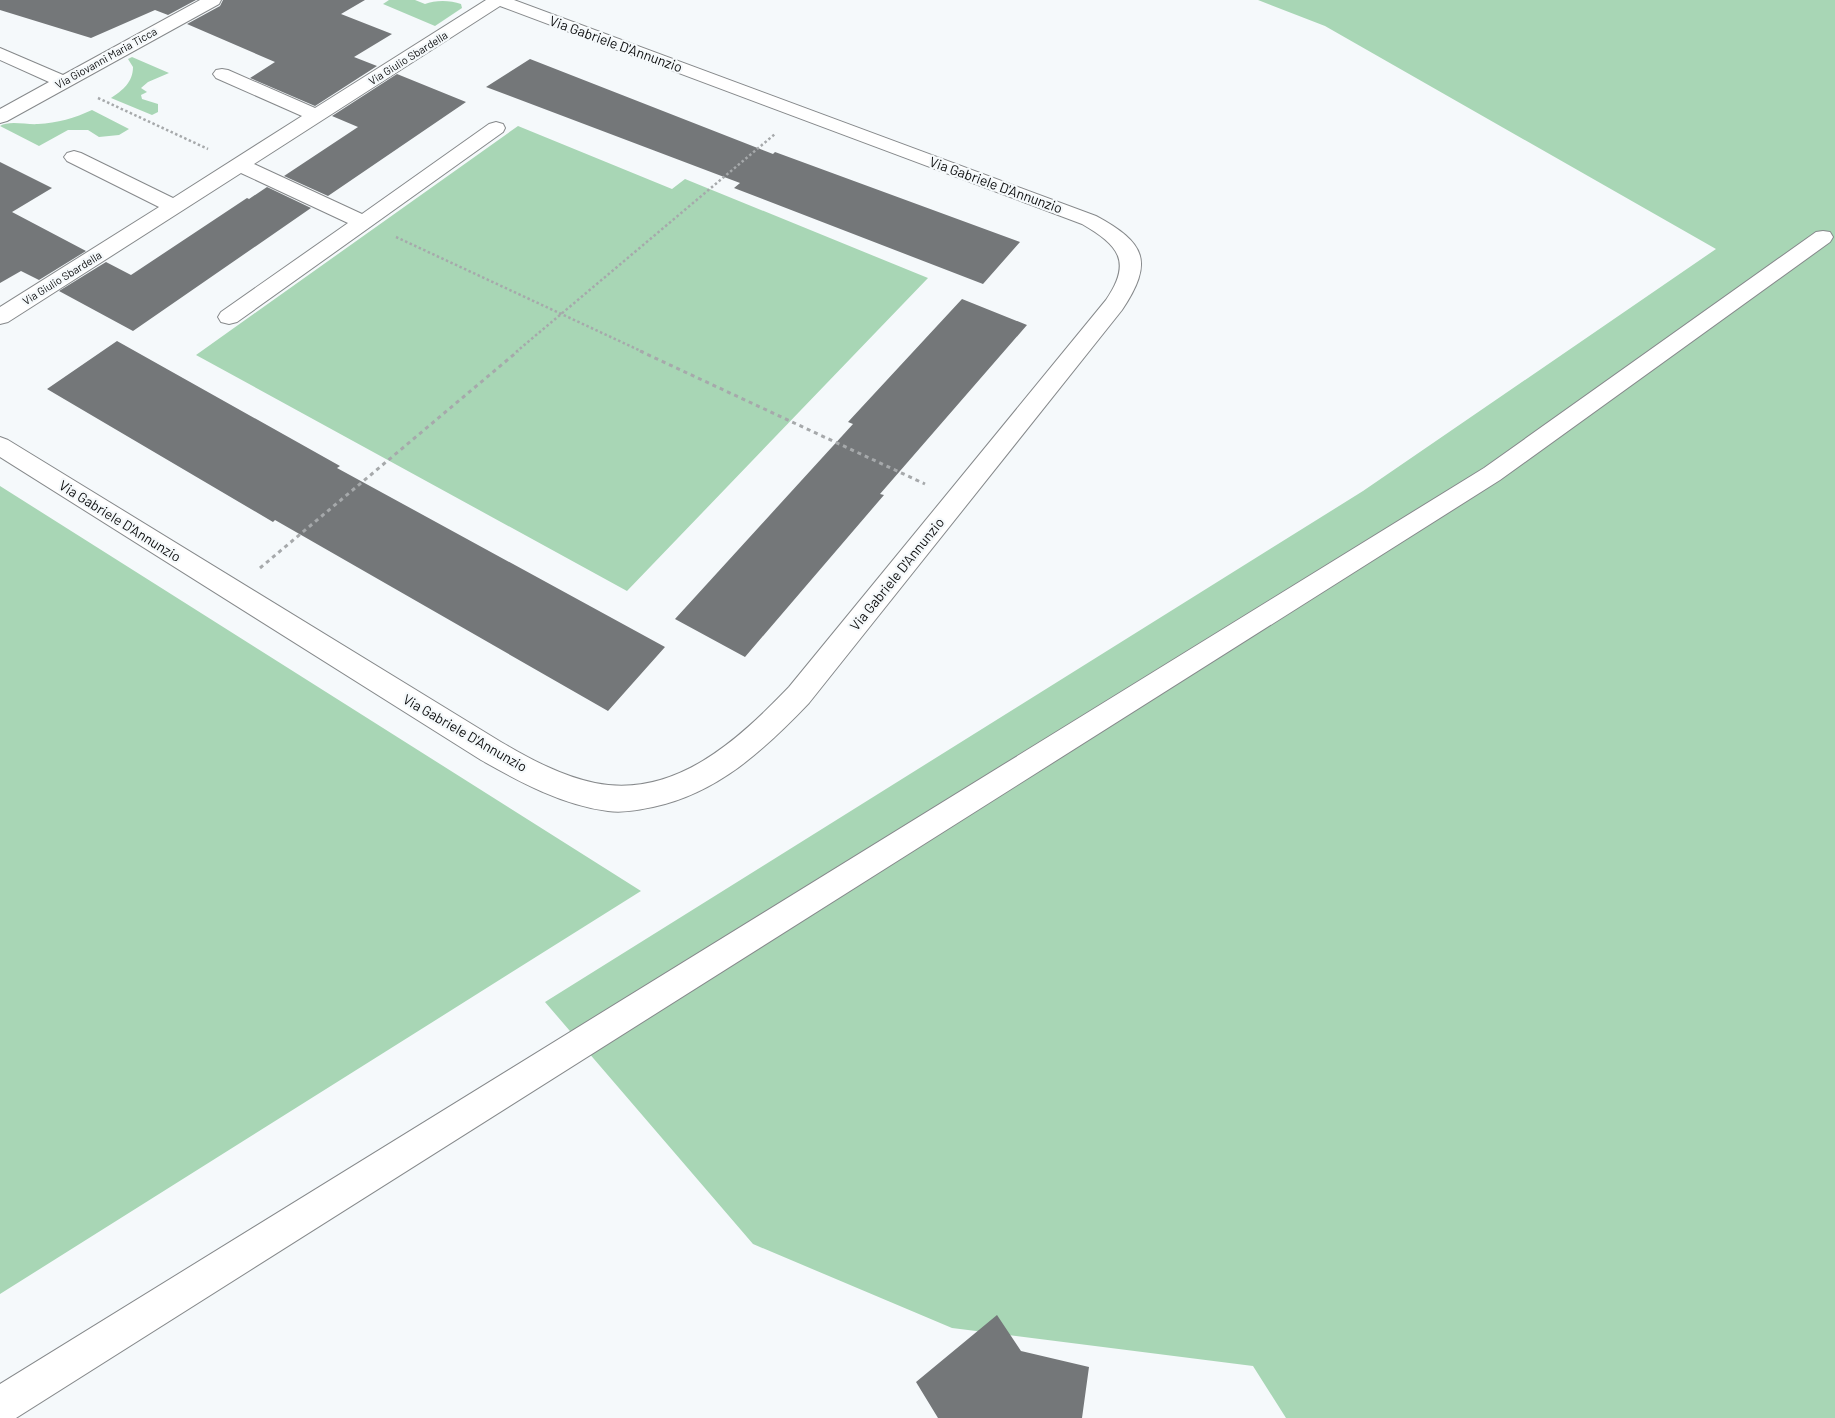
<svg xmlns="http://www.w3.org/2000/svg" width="1835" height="1418" font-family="Barlow,sans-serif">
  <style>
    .green { fill: #a8d6b5 }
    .building { fill: #747779 }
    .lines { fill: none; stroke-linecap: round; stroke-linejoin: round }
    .minor-casing { stroke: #86898b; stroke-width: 2 }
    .path-far1 { stroke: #a6a9ab; stroke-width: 2.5; stroke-dasharray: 2.5 2.5; stroke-linecap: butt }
    .path { stroke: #a6a9ab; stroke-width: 3; stroke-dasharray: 4 4; stroke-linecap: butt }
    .minor { fill: #fff; fill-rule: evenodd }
    .labels { text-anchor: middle; stroke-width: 4.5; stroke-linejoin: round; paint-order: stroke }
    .far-street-label { font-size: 11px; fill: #0d0e0f; stroke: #f5f9fb }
    .street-label { font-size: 14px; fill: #0d0e0f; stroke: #f5f9fb }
  </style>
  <rect width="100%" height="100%" fill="#f5f9fb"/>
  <path class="green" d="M389,0H415L425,4C435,0 450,0 461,4L462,8L435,26L383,4Z
    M1258,0H1835V1418H1286L1253,1366L952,1328L753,1244L545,1002L1363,491L1716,249L1325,26Z
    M132,57L169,73L148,82L141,88L147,92L141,95L142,99L158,104V112L152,115L111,98C123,90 133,82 133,67L128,59Z
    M92,110L129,129L119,135L99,137L88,130H68L39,146L0,126C9,120 27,125 38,124C57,123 75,118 92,110Z
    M518,126L672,189L685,179L928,278L627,591L196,355Z
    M0,486L641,891L0,1294Z"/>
  <path class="building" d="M0,0H196L168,15L155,10L91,38L0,10Z
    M223,0H365L341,14L392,34L354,57L377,66L315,106L250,78L275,62L187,24L220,6Z
    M530,59L773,154L775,152L1020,242L983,284L734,188L740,183L486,87Z
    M397,74L466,102L328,196L284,176L358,127L332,116Z
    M0,162L52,188L12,212L86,251L39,280L21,271L0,283Z
    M267,187L311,208L133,331L59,291L106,262L131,275L247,198L249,199Z
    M962,299L1027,325L880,494L884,495L745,657L675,619L853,424L848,422Z
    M117,341L340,466L337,468L665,647L608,711L275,520L273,522L47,389Z
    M997,1315L1021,1351L1089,1367L1082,1418H938L916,1382Z"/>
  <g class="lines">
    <g class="minor-casing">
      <path id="minor" d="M200,0H221L219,4L7,121L0,123V109L49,82L0,60V48L63,75Z
        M486,0H514L1096,216C1146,243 1154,262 1122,310L809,703C764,750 718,793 653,807C638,810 623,813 608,811C562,805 520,782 481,760L0,457V437L8,440L501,742C530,759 561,776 595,783C675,799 738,740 789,687L1106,300C1133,261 1118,245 1082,224L500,6L254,164L362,214L489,124L496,122L503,124L505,128L503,132L237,322L229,324L221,322L218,317L221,312L348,223L241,173L8,322L0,324V307L159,207L67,161L64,157L67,153L74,151L81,153L173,198L302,116L216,78L213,74L216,70L222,69L228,70L315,108Z
        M1823,231L1830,232L1833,237L1830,242L1500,480L16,1418H0V1384L1484,468L1816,232Z"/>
    </g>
    <path class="path-far1" d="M98,98L208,149
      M396,237L643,352
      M516,352L775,134"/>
    <path class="path" d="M640,351L925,484
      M260,568L518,351"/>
    <use href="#minor" class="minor"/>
  </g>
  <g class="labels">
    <g class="far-street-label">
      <text transform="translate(106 58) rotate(-29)" y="4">Via Giovanni Maria Ticca</text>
      <text transform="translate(408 58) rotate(-32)" y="4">Via Giulio Sbardella</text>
      <text transform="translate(62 278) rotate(-32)" y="4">Via Giulio Sbardella</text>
    </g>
    <g class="street-label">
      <text transform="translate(616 44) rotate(20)" y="5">Via Gabriele D'Annunzio</text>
      <text transform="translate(996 185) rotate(20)" y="5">Via Gabriele D'Annunzio</text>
      <text transform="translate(120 521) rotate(32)" y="5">Via Gabriele D'Annunzio</text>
      <text transform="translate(897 574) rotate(-51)" y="5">Via Gabriele D'Annunzio</text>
      <text transform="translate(465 733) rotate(30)" y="5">Via Gabriele D'Annunzio</text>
    </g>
  </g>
</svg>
